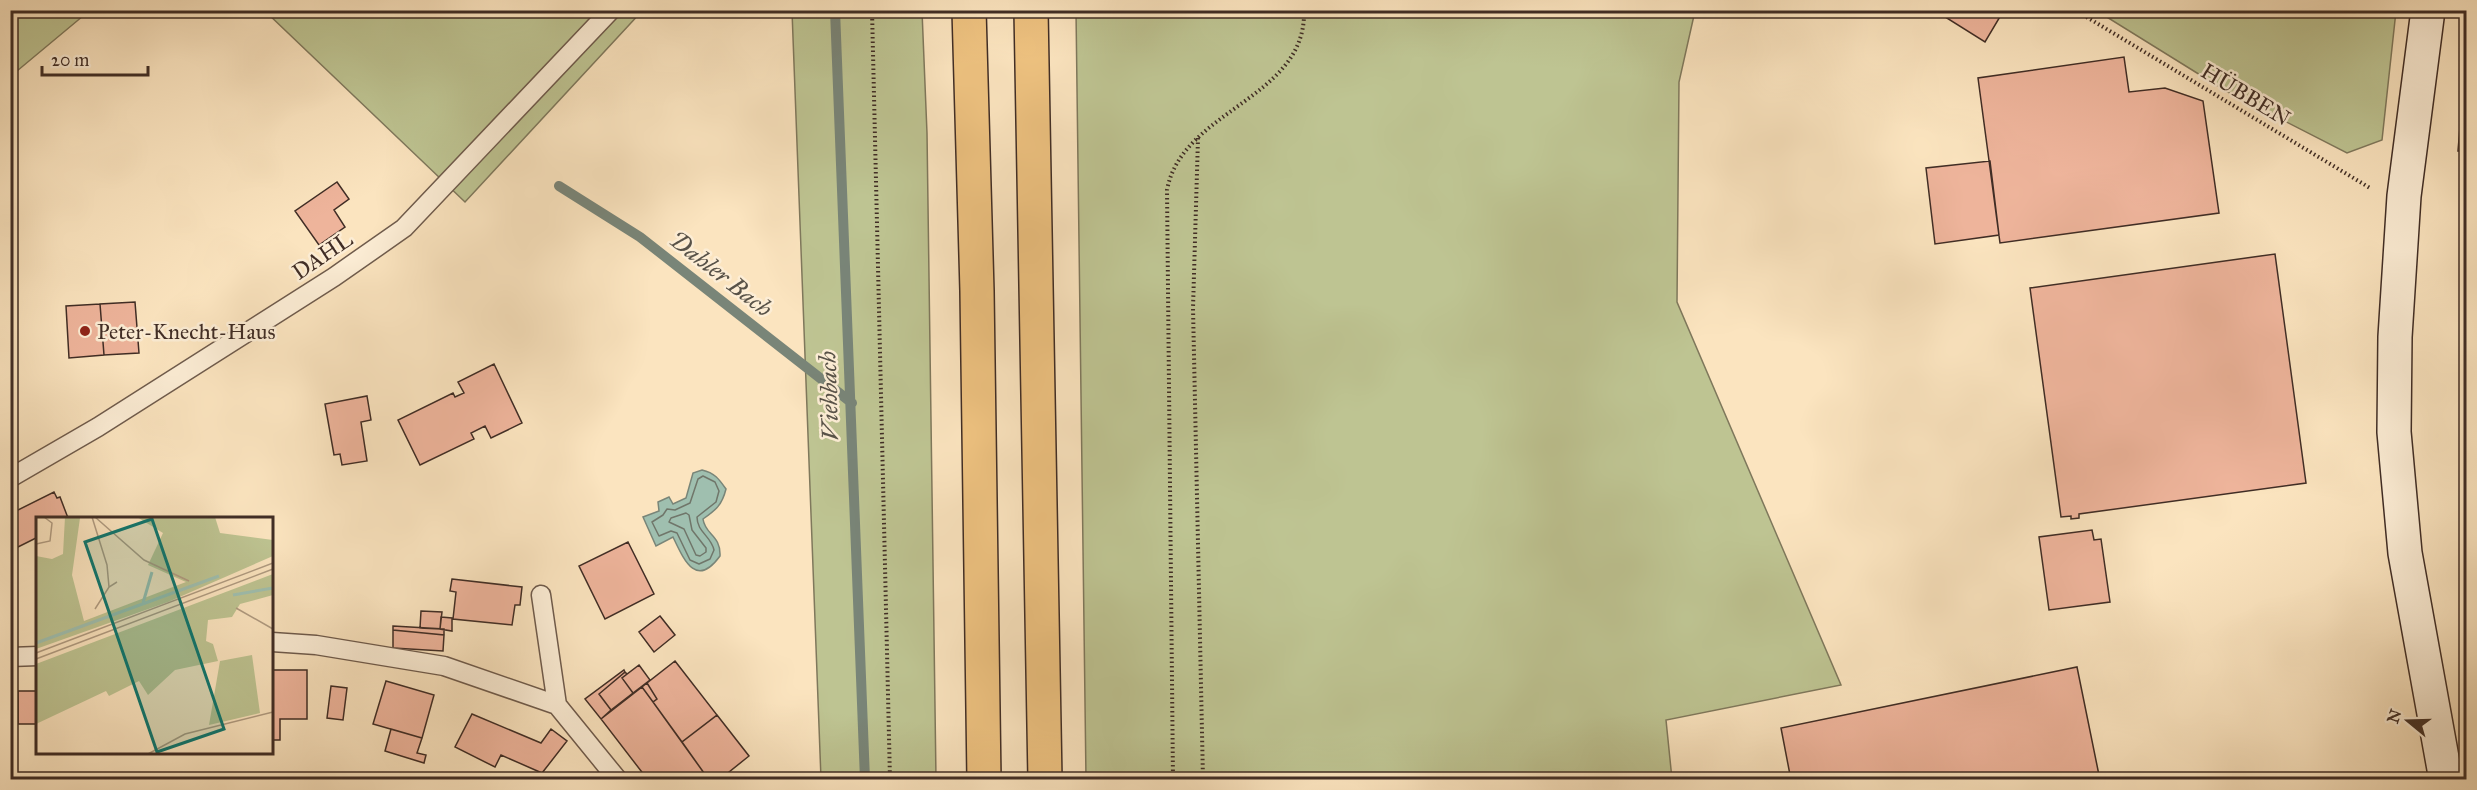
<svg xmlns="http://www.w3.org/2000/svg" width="2477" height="790" font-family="'IM FELL Great Primer',serif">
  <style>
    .green { fill: #bec492; stroke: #7f785c; stroke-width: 1.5 }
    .water { fill: #9fbfaf; stroke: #798578; stroke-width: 1.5 }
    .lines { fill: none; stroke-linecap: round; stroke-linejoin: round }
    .shore { stroke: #70766a; stroke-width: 1.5 }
    .stream { stroke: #798578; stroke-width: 10 }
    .building { fill: #eeb49b; stroke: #402d25; stroke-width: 1.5 }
    .lane-casing { stroke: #6f5b4c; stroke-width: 21 }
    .secondary-casing { stroke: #402d25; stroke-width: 36 }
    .highway-casing { stroke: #402d25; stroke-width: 36 }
    .path { stroke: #402d25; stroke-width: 4; stroke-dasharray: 1.5 3; stroke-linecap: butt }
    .lane { stroke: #fcedd5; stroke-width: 18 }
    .secondary { stroke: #fcedd5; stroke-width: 33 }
    .highway { stroke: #eec280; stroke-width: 33 }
    .poi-dot { fill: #8f2418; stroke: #fcedd5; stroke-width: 2 }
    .labels { text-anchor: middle; stroke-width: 5; stroke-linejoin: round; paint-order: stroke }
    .street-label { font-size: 22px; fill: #402d25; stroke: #fcedd5 }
    .poi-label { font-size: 22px; fill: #402d25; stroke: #fcedd5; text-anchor: start }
    .water-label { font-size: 24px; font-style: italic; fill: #585248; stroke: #fcedd5 }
    .inset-river { fill: none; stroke: #9fbfaf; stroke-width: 3 }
    .inset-road { fill: none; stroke: #b09b81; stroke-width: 1.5 }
    .view { fill: #0f766e; fill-opacity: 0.15; stroke: #0f766e; stroke-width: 3 }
    .inset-edge { fill: none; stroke: #402d25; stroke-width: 3 }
  </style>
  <rect width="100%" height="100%" fill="#fbe4bf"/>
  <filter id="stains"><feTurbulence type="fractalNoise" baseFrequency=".00333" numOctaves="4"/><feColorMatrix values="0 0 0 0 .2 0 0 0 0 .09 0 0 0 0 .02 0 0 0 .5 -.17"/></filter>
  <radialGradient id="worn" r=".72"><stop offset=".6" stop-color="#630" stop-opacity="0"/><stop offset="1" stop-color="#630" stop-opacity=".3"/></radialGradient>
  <path class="green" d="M11,10H89V11L11,76Z
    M265,11H642L465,202Z
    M792,11H922L927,133L936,779H821Z
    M1076,11H1695L1679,82L1677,302L1841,685L1666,720L1672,779H1086Z
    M2097,11H2396L2382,140L2347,153L2226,91Z"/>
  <path class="water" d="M702,470C715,473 719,479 726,489C722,505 716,510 703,519C705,535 721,535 720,556C696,589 684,560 673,537L656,546L643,517L659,511L658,502L669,497L673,504L686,498L693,473Z"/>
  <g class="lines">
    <path class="shore" d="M703,476L715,482L719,491L716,502L697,517C697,532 711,536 714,550L710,559L699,564L690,560L677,533L671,531L659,536L652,522L663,515L667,509L675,510L690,503L698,479Z
      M686,513L689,515L692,530L706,548V552L700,556L696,555L684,529L669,522L671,518Z"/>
    <path class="stream" d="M835,10L865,780
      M559,186L640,237L852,403"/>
  </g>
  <path class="building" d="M1934,10H2004L1985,42Z
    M2124,57L2129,92L2165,88L2203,101L2219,213L2000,243L1978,78Z
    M2462,104L2466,105V151H2458Z
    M1990,161L1999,235L1935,244L1926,168Z
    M337,182L349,199L334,210L345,227L319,245L295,211Z
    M2275,254L2306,483L2079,514V518L2071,519V516L2061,517L2030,288Z
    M135,302L139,353L104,355L100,304Z
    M100,304L104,355L69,358L66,306Z
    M494,364L522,423L491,438L485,426L471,433L474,439L420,465L398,420L453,393L455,397L464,393L458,382Z
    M367,396L371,420L361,422L367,461L342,465L340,454L334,455L325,404Z
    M54,492L57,498L60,497L68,518H38V537L10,551V514Z
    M2092,530L2094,540L2101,539L2110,602L2049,610L2039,537Z
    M628,542L654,594L605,619L579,566Z
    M452,579L522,587L520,605H515L512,625L453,619L456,592L450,591Z
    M421,611L442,612L440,629L420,628Z
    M660,616L675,635L654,652L639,632Z
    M441,617L452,618V631L440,629Z
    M393,626L444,629V635L393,630Z
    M393,630L444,635L443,651L393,648Z
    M675,661L717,715L682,742L653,702L657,699L647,683Z
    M639,665L650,680L633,693L622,678Z
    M2077,667L2100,780H1791L1781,728Z
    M272,670H307V719H280V740H272Z
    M624,670L625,672L599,694L611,710L601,719L585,699Z
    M625,672L627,674L622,678L633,693L611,710L599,694Z
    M386,681L434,695L422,738L373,724Z
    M647,683L657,699L653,702L642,687Z
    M331,686L347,688L343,720L327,718Z
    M642,687L653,702L709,780H648L601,719Z
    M18,691H38V724H18Z
    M472,714L541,743L551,729L567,741L542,773L501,755L495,767L455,747Z
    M717,715L749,756L719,780H709L682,742Z
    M391,729L422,738L417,753L426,755L424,763L385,751Z"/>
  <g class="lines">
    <g class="lane-casing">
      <path id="lane" d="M10,478L98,427L334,277L404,228L611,10
        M541,595L557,705L618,780
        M272,642L316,645L444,666L557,705
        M10,657L38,656"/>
    </g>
    <g class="secondary-casing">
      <path id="secondary" d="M2428,10L2404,196L2395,337L2394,432L2405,553L2446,780"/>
    </g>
    <g class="highway-casing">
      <path id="highway" d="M969,10L977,291L984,780
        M1031,10L1045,780"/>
    </g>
    <path class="path" d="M872,10L890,780
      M2075,10L2370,188
      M1198,138L1193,308L1203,780
      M1173,780L1167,190C1182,109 1307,99 1304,10"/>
    <use href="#lane" class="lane"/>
    <use href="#secondary" class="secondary"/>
    <use href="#highway" class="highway"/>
  </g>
  <circle class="poi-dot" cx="85" cy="331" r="6"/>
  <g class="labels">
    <g class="street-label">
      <text transform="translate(2246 94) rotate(31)" y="8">HÜBBEN</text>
      <text transform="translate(322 255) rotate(-34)" y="8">DAHL</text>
    </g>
    <g class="poi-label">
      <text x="97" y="339">Peter-Knecht-Haus</text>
    </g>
    <g class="water-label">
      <text transform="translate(721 274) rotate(38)" y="8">Dahler Bach</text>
      <text transform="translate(829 396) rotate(-92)" y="8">Viehbach</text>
    </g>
  </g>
  <g transform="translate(36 517)">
    <rect width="237" height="237" fill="#fbe4bf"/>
    <path d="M29,0L44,1L36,58L48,104L150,65L112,48L127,16L101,0H179L184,16L237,23V39L132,85L0,132V39L16,42L27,37ZM237,57V78L204,87L196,100L172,103L170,124L177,127L182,144L139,153L112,178L103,164L73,179L70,174L0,207V147ZM216,138L224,196L173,208L184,144Z" fill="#bec492"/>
    <path class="inset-river" d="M197,78L237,71M107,86L116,55M0,126L183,59"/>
    <path class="inset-road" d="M56,0L71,48L73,70M59,0L108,43L153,64M0,27L14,24L16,6L8,0M200,91L237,112M59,92L73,70L81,65M0,136L237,46M0,142L237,52M112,237L149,217L237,195"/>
    <path class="view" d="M116,2L188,212L121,235L49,25Z"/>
    <rect width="237" height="237" class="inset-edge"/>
  </g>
  <rect width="2477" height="790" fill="none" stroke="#fbe4bf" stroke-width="36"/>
  <rect x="12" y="12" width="2453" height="766" fill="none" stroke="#402d25" stroke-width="3"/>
  <rect x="18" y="18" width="2441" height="754" fill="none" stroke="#402d25" stroke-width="1.5"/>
  <g transform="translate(2408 721) rotate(289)" stroke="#fcedd5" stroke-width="4.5" paint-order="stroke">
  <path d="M0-4.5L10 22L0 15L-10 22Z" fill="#402d25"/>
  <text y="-9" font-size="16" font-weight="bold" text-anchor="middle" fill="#402d25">N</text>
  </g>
  <path d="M42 66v9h106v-9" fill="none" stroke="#402d25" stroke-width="3"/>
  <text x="51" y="66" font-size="18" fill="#402d25" stroke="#fcedd5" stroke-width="4.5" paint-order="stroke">20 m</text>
  <rect width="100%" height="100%" filter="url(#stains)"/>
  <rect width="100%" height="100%" fill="url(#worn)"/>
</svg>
